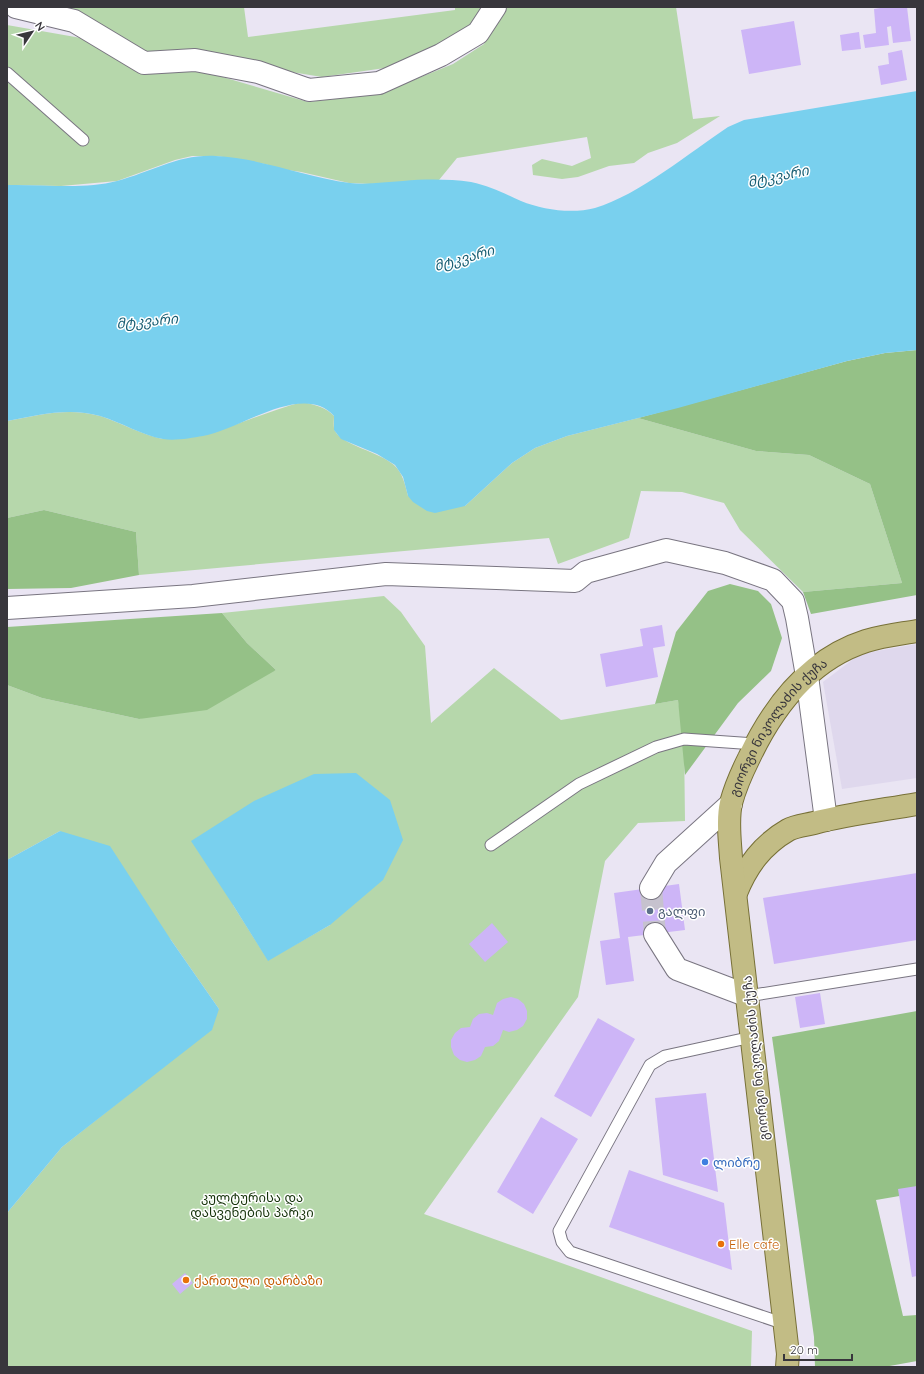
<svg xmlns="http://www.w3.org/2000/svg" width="924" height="1374" font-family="Quicksand,'Noto Sans Georgian',sans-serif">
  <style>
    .built { fill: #dfd8ed }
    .green { fill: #b6d7ab; fill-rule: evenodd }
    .forest { fill: #95c187 }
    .water { fill: #79d0ee }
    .building { fill: #cdb5f7 }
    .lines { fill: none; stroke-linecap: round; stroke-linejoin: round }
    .minor-tunnel { stroke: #c6c2ce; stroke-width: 22; stroke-dasharray: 22 11; stroke-linecap: butt }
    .service-casing { stroke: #797581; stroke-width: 13 }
    .minor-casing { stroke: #797581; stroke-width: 24 }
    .primary-casing { stroke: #777037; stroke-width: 24 }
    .service { stroke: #fff; stroke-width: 11 }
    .minor { stroke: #fff; stroke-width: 22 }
    .primary { stroke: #c2bc85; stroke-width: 22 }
    .service-dot { fill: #5c6f8a; stroke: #fff; stroke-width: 1.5 }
    .shop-dot { fill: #3f7fe0; stroke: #fff; stroke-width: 1.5 }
    .food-dot { fill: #e8710a; stroke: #fff; stroke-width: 1.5 }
    .labels { text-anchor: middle; stroke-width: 3; stroke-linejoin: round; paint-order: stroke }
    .street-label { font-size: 13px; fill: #38363c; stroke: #fff }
    .service-label { font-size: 13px; fill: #4e5e75; stroke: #fff; text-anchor: start }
    .shop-label { font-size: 13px; fill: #366cbe; stroke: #fff; text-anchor: start }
    .park-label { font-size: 13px; fill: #16330b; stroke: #fff }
    .food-label { font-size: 13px; fill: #c56008; stroke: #fff; text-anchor: start }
    .water-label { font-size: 14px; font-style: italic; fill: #185e73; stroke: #fff }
  </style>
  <rect width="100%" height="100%" fill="#eae5f3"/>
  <path class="built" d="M917,644V778L842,789L823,682L860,654Z"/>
  <path class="green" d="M61,7H244L248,37L455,10V7H484L473,31L392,67L322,77L261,67L136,53Z
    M505,7H676L693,119L720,116L677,143L648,153L634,163L609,166L578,177L562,179L533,175L532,165L542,159L572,166L591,158L587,137L457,158L439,180L371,184L349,183L301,172L281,169L265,164L217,156H192L175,160L117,181L61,186L7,185V25L81,38L139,68L209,73L308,102L379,94L453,64L484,44Z
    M303,402C315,405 326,407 334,416C334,420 333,428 335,431C342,445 380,452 394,465C403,473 405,485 408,496L465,506L512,463L535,448L567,436L638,418L756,451L809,455L870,484L902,583L803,592L740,530L724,503L682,492L641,491L629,538L558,564L549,538L139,575L136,532L44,510L7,518V421C39,415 68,407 100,416C117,421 151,439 166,439C214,439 257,413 303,402Z
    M384,596L401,612L425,646L431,723L494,668L561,720L678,700L684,739L685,821L638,823L605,861L578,997L424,1214L752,1331L751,1367H7V1213L62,1147L129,1094L219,1009L171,940L60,831L7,860V685L42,698L139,719L276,670L247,643L222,613ZM233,905L330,925L268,960Z"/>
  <path class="forest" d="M917,350V595L811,614L803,592L902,583L870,484L809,455L756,451L638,418L847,361L885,353Z
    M44,510L136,532L139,575L71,588L7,589V518Z
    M730,584L758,591L771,604L782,638L771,671L738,703L685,775L678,700L655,704L676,632L708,591Z
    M222,613L247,643L276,670L207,710L139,719L42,698L7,685V627Z
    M917,1011V1193L876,1200L903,1316L917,1315V1361L884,1367H815L814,1337L772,1037Z"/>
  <path class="water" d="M917,91V350L885,353L847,361L678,408L567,436L535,448L512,463L465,506L435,513L427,511L413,502L408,496L403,477L395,465L377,454L341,439L334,430V416C303,381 239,430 203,436C191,438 175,441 163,439C144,436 120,422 100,416C69,407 38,415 7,421V185C41,184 84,190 117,181C152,172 178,154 216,156C260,158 305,177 350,183C367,185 385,182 403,181C425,179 449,179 471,182C490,186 503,193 521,201C543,210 572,214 595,208C639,195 690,152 728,127L744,120Z
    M356,773L390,800L403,840L383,880L330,925L268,961L233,905L191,841L254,801L314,774Z
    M60,831L110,846L171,940L219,1009L212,1030L62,1147L7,1213V860Z"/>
  <path class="building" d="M886,7H907L911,41L893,43L891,26L887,27L889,45L865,48L863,35L876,33L874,9Z
    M794,21L801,65L749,74L741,30Z
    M859,32L861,49L842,51L840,35Z
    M902,50L907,80L881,85L878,66L889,64L888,53Z
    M662,625L665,646L653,648L658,677L606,687L600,654L643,646L640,629Z
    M917,873V940L774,964L763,898Z
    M679,884L685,930L628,937L634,981L606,985L600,941L620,938L614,893Z
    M492,923L508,942L485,962L469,944Z
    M820,993L825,1024L800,1028L795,997Z
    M511,997L518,999L524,1004L527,1011V1019L523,1026L517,1030L509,1032L503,1030L499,1041L493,1046L485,1047L481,1056L475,1060L467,1062L460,1060L454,1055L451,1047V1040L455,1033L461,1028L470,1027L473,1019L479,1014L487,1013L493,1015L497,1003L503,999Z
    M598,1018L635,1039L591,1117L554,1096Z
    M706,1093L718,1192L663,1175L655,1098Z
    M541,1117L578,1139L533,1214L497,1192Z
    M629,1170L724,1203L732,1270L609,1227Z
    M917,1186V1276L912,1277L898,1189Z
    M185,1273L193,1283L180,1294L172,1284Z"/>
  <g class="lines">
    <path class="minor-tunnel" d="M651,888L655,934"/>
    <g class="service-casing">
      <path id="service" d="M7,73L83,140
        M491,845L579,784L656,747L684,739L755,744
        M748,996L917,969
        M752,1037L665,1056L650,1065L559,1231L562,1242L570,1252L785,1324"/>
    </g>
    <g class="minor-casing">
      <path id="minor" d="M16,7L74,21L144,63L195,60L258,72L309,90L379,83L441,55L478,33L495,7
        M7,608L193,596L386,574L575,581L586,572L666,550L725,563L773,580L793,601L797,618L807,676L826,820
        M651,888L666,863L731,804
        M655,934L677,969L748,996"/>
    </g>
    <g class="primary-casing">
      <g id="primary">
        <path d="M736,893C747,866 762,845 788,830C795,826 806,825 814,823C848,814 883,810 917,804"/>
        <path id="s1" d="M787,1367L788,1354L731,858C730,841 727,820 731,803C735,788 742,772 749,758C773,707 810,659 866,641C882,636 900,634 917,631"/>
      </g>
    </g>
    <use href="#service" class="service"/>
    <use href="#minor" class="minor"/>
    <use href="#primary" class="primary"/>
  </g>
  <circle class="service-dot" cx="650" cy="911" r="4"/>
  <circle class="shop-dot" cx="705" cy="1162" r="4"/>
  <g class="food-dot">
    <circle cx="721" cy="1244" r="4"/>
    <circle cx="186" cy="1280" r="4"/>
  </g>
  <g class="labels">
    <g class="street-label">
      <text dy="5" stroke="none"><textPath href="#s1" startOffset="658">გიორგი ნიკოლაძის ქუჩა</textPath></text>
      <text transform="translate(755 1058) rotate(-96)" y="5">გიორგი ნიკოლაძის ქუჩა</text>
    </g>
    <g class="service-label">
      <text x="658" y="916">გალფი</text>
    </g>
    <g class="shop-label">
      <text x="713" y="1167">ლიბრე</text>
    </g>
    <g class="park-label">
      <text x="252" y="1202">კულტურისა და<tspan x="252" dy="15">დასვენების პარკი</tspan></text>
    </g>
    <g class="food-label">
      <text x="729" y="1249">Elle cafe</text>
      <text x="194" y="1285">ქართული დარბაზი</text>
    </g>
    <g class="water-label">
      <text transform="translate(778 176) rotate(-12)" y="5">მტკვარი</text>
      <text transform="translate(464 258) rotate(-16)" y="5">მტკვარი</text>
      <text transform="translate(147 321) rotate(-5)" y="5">მტკვარი</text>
    </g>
  </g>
  <rect width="924" height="1374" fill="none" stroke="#38363c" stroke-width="16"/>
  <g transform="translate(32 32) rotate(55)" stroke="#ffffff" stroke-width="3" paint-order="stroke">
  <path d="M0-3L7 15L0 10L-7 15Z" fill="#38363c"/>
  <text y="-6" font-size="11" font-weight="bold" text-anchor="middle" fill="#38363c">N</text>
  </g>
  <path d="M784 1354v6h68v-6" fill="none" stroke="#38363c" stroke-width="2"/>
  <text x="790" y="1354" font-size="12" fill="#38363c" stroke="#ffffff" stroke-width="3" paint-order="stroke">20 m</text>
</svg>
